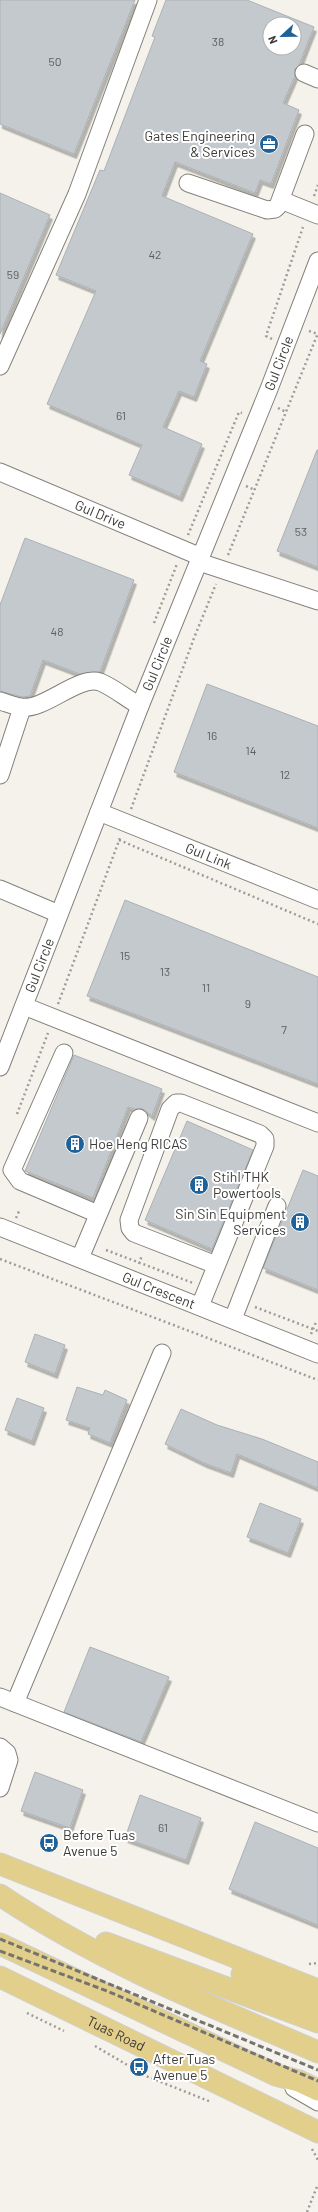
<svg xmlns="http://www.w3.org/2000/svg" width="318" height="2212" font-family="Barlow,sans-serif">
  <style>
    .building { fill: #c4c9ce; stroke: #abb1b6; fill-rule: evenodd; filter: url(#shadow) }
    .lines { fill: none; stroke-linecap: round; stroke-linejoin: round }
    .minor-casing { stroke: #83817b; stroke-width: 19 }
    .major-casing { stroke: #d0d0cf; stroke-width: 23 }
    .path { stroke: #9e9c97; stroke-width: 2.5; stroke-dasharray: 2 3; stroke-linecap: butt }
    .minor { stroke: #fff; stroke-width: 17 }
    .major { stroke: #e2cf8b; stroke-width: 21 }
    .rail { stroke: #74736f; stroke-width: 3; stroke-dasharray: 6 3; stroke-linecap: butt }
    .labels { text-anchor: middle; stroke-width: 4; stroke-linejoin: round; paint-order: stroke }
    .number-label { font-size: 12px; fill: #5e5e5e }
    .poi-label { font-size: 14px; fill: #3c3b38; stroke: #fff; text-anchor: start }
    .street-label { font-size: 14px; fill: #3c3b38; stroke: #fff }
  </style>
  <defs>
    <filter id="shadow"><feDropShadow dx="2.5" dy="4.5" stdDeviation="0" flood-color="#0004"/></filter>
  </defs>
  <rect width="100%" height="100%" fill="#f4f2eb"/>
  <path class="building" d="M0,0H135L74,154L0,124Z
    M166,0H247L314,27L299,65L295,69V76L283,103L299,110L271,184L260,180L255,193L175,162L162,196L253,234L200,361L207,364L194,397L179,391L163,427L202,444L180,497L129,475L142,445L47,404L96,291L56,275L100,170L104,171L155,37L152,36ZM270,24H294V48H270Z
    M0,193L50,215L0,334Z
    M317,450H318V567L277,551Z
    M25,538L134,580L100,672L80,674L43,660L30,696L22,697L0,691V605Z
    M207,684L318,726V828L174,772Z
    M125,900L318,977V1084L87,996Z
    M74,1055L162,1089L152,1116L143,1109H135L128,1107L93,1198L25,1171Z
    M187,1121L253,1150L212,1249L145,1220Z
    M303,1170L318,1176V1290L263,1268Z
    M35,1334L65,1345L55,1374L25,1362Z
    M77,1387L103,1395L105,1390L127,1400L110,1443L88,1434L90,1428L66,1420Z
    M17,1398L44,1408L32,1441L5,1430Z
    M181,1409L217,1425L262,1439L318,1462V1488L237,1454L231,1473L204,1463L165,1444Z
    M260,1503L301,1519L288,1553L247,1537Z
    M90,1647L169,1677L141,1742L64,1712Z
    M35,1772L83,1790L70,1828L21,1811Z
    M140,1795L201,1818L186,1860L125,1838Z
    M255,1822L318,1848V1925L229,1889Z"/>
  <g class="lines">
    <g class="minor-casing">
      <g id="minor">
        <path d="M304,73L318,79"/>
        <path d="M188,183L267,210L275,209L278,206L305,134"/>
        <path d="M281,200L318,215"/>
        <path d="M0,366L77,194L148,0"/>
        <path id="s1" d="M0,472L201,557"/>
        <path d="M199,562L318,601"/>
        <path d="M0,701C7,703 14,706 21,707C44,711 78,675 100,682C113,687 127,699 140,706"/>
        <path d="M0,775L22,708"/>
        <path id="s2" d="M99,812L318,900"/>
        <path d="M0,889L59,914"/>
        <path d="M24,1006L318,1123"/>
        <path d="M64,1053L12,1170L20,1181L98,1214"/>
        <path id="s3" d="M0,1067L140,706L269,389L318,261"/>
        <path id="s4" d="M0,1227L318,1354"/>
        <path d="M80,1258L139,1118"/>
        <path d="M200,1306L265,1146V1139L260,1134L181,1103H176L170,1109L129,1220L130,1228L134,1233L216,1265"/>
        <path d="M233,1319L277,1206"/>
        <path d="M0,1697L318,1823"/>
        <path d="M15,1703L162,1353"/>
        <path d="M0,1747L7,1753L9,1760L0,1788"/>
        <path d="M294,2088L318,2102"/>
      </g>
    </g>
    <g class="major-casing">
      <g id="major">
        <path d="M0,1864L318,1990"/>
        <path d="M0,1895C98,1961 210,2006 318,2052"/>
        <path d="M106,1943L318,2022"/>
        <path d="M0,1944L276,2075L299,2081L318,2090"/>
        <path d="M242,1974L317,2009"/>
        <path id="s5" d="M0,1977L318,2132"/>
      </g>
    </g>
    <path class="path" d="M314,196L318,185
      M309,331L318,334
      M272,339L266,336L303,227
      M278,408L286,412
      M246,486L255,490
      M188,535L239,412L242,413
      M228,555L318,333
      M154,623L177,564
      M131,809L194,638L216,584
      M119,840L318,924
      M58,1004L120,838
      M17,1114L48,1033
      M16,1218L20,1209
      M106,1250L193,1283
      M0,1259L318,1380
      M139,1264L142,1255
      M255,1307L318,1331
      M311,1334L316,1322
      M309,1964L318,1963
      M27,2013L64,2031
      M95,2046L146,2076L211,2102
      M312,2149L318,2160
      M307,2212L318,2184"/>
    <use href="#minor" class="minor"/>
    <use href="#major" class="major"/>
    <path class="rail" d="M0,1939L318,2070
      M0,1951L107,1991L318,2081"/>
  </g>
  <defs>
    <g id="office-disc" transform="scale(1)"><circle r="9.5" fill="#206197" stroke="#fff"/><path d="M-6-3h4V-5.5h4V-3h4V5H-6ZM-1-4.5V-3h2v-1.5ZM-6 0V1H6V0Z" fill="#fff"/></g>
    <g id="building-disc" transform="scale(1)"><circle r="9.5" fill="#206197" stroke="#fff"/><path d="M-4-6H4V6H1V3H-1V6H-4ZM-2.5-4.3h1.7v1.8h-1.7ZM.8-4.3h1.7v1.8H.8ZM-2.5-1h1.7V.8h-1.7ZM.8-1h1.7V.8H.8Z" fill="#fff"/></g>
    <g id="bus-disc" transform="scale(1)"><circle r="9.5" fill="#206197" stroke="#fff"/><path d="M-5-6H5V4H4V6H2V4H-2V6H-4V4H-5ZM-3.5-4V0h7V-4ZM-3.5 1.2v1.5H-2V1.2ZM2 1.2v1.5H3.5V1.2Z" fill="#fff"/></g>
  </defs>
  <g fill-rule="evenodd">
    <use href="#office-disc" x="269" y="144"/>
    <use href="#building-disc" x="75" y="1144"/>
    <use href="#building-disc" x="199" y="1185"/>
    <use href="#building-disc" x="300" y="1222"/>
    <use href="#bus-disc" x="49" y="1843"/>
    <use href="#bus-disc" x="139" y="2067"/>
  </g>
  <g class="labels">
    <g class="number-label">
      <text x="218" y="46">38</text>
      <text x="55" y="66">50</text>
      <text x="155" y="259">42</text>
      <text x="13" y="279">59</text>
      <text x="121" y="420">61</text>
      <text x="301" y="536">53</text>
      <text x="57" y="636">48</text>
      <text x="212" y="740">16</text>
      <text x="251" y="755">14</text>
      <text x="285" y="779">12</text>
      <text x="125" y="960">15</text>
      <text x="165" y="976">13</text>
      <text x="206" y="992">11</text>
      <text x="248" y="1008">9</text>
      <text x="284" y="1034">7</text>
      <text x="163" y="1832">61</text>
    </g>
    <g class="poi-label">
      <text x="255" y="141" text-anchor="end">Gates Engineering<tspan x="255" dy="16">&amp; Services</tspan></text>
      <text x="89" y="1149">Hoe Heng RICAS</text>
      <text x="213" y="1182">Stihl THK<tspan x="213" dy="16">Powertools</tspan></text>
      <text x="286" y="1219" text-anchor="end">Sin Sin Equipment<tspan x="286" dy="16">Services</tspan></text>
      <text x="63" y="1840">Before Tuas<tspan x="63" dy="16">Avenue 5</tspan></text>
      <text x="153" y="2064">After Tuas<tspan x="153" dy="16">Avenue 5</tspan></text>
    </g>
    <g class="street-label">
      <text dy="5" stroke="none"><textPath href="#s3" startOffset="757">Gul Circle</textPath></text>
      <text dy="5" stroke="none"><textPath href="#s1" startOffset="109">Gul Drive</textPath></text>
      <text dy="5" stroke="none"><textPath href="#s3" startOffset="433">Gul Circle</textPath></text>
      <text dy="5" stroke="none"><textPath href="#s2" startOffset="118">Gul Link</textPath></text>
      <text dy="5" stroke="none"><textPath href="#s3" startOffset="109">Gul Circle</textPath></text>
      <text dy="5" stroke="none"><textPath href="#s4" startOffset="171">Gul Crescent</textPath></text>
      <text dy="5" stroke="none"><textPath href="#s5" startOffset="129">Tuas Road</textPath></text>
    </g>
  </g>
  <g transform="translate(282 36) rotate(248)"><circle r="19" fill="#ffffff" stroke="#b1b1af"/>
  <path d="M0-3L7 15L0 10L-7 15Z" fill="#206197"/>
  <text y="-6" font-size="11" font-weight="bold" text-anchor="middle" fill="#3c3b38">N</text>
  </g>
</svg>
